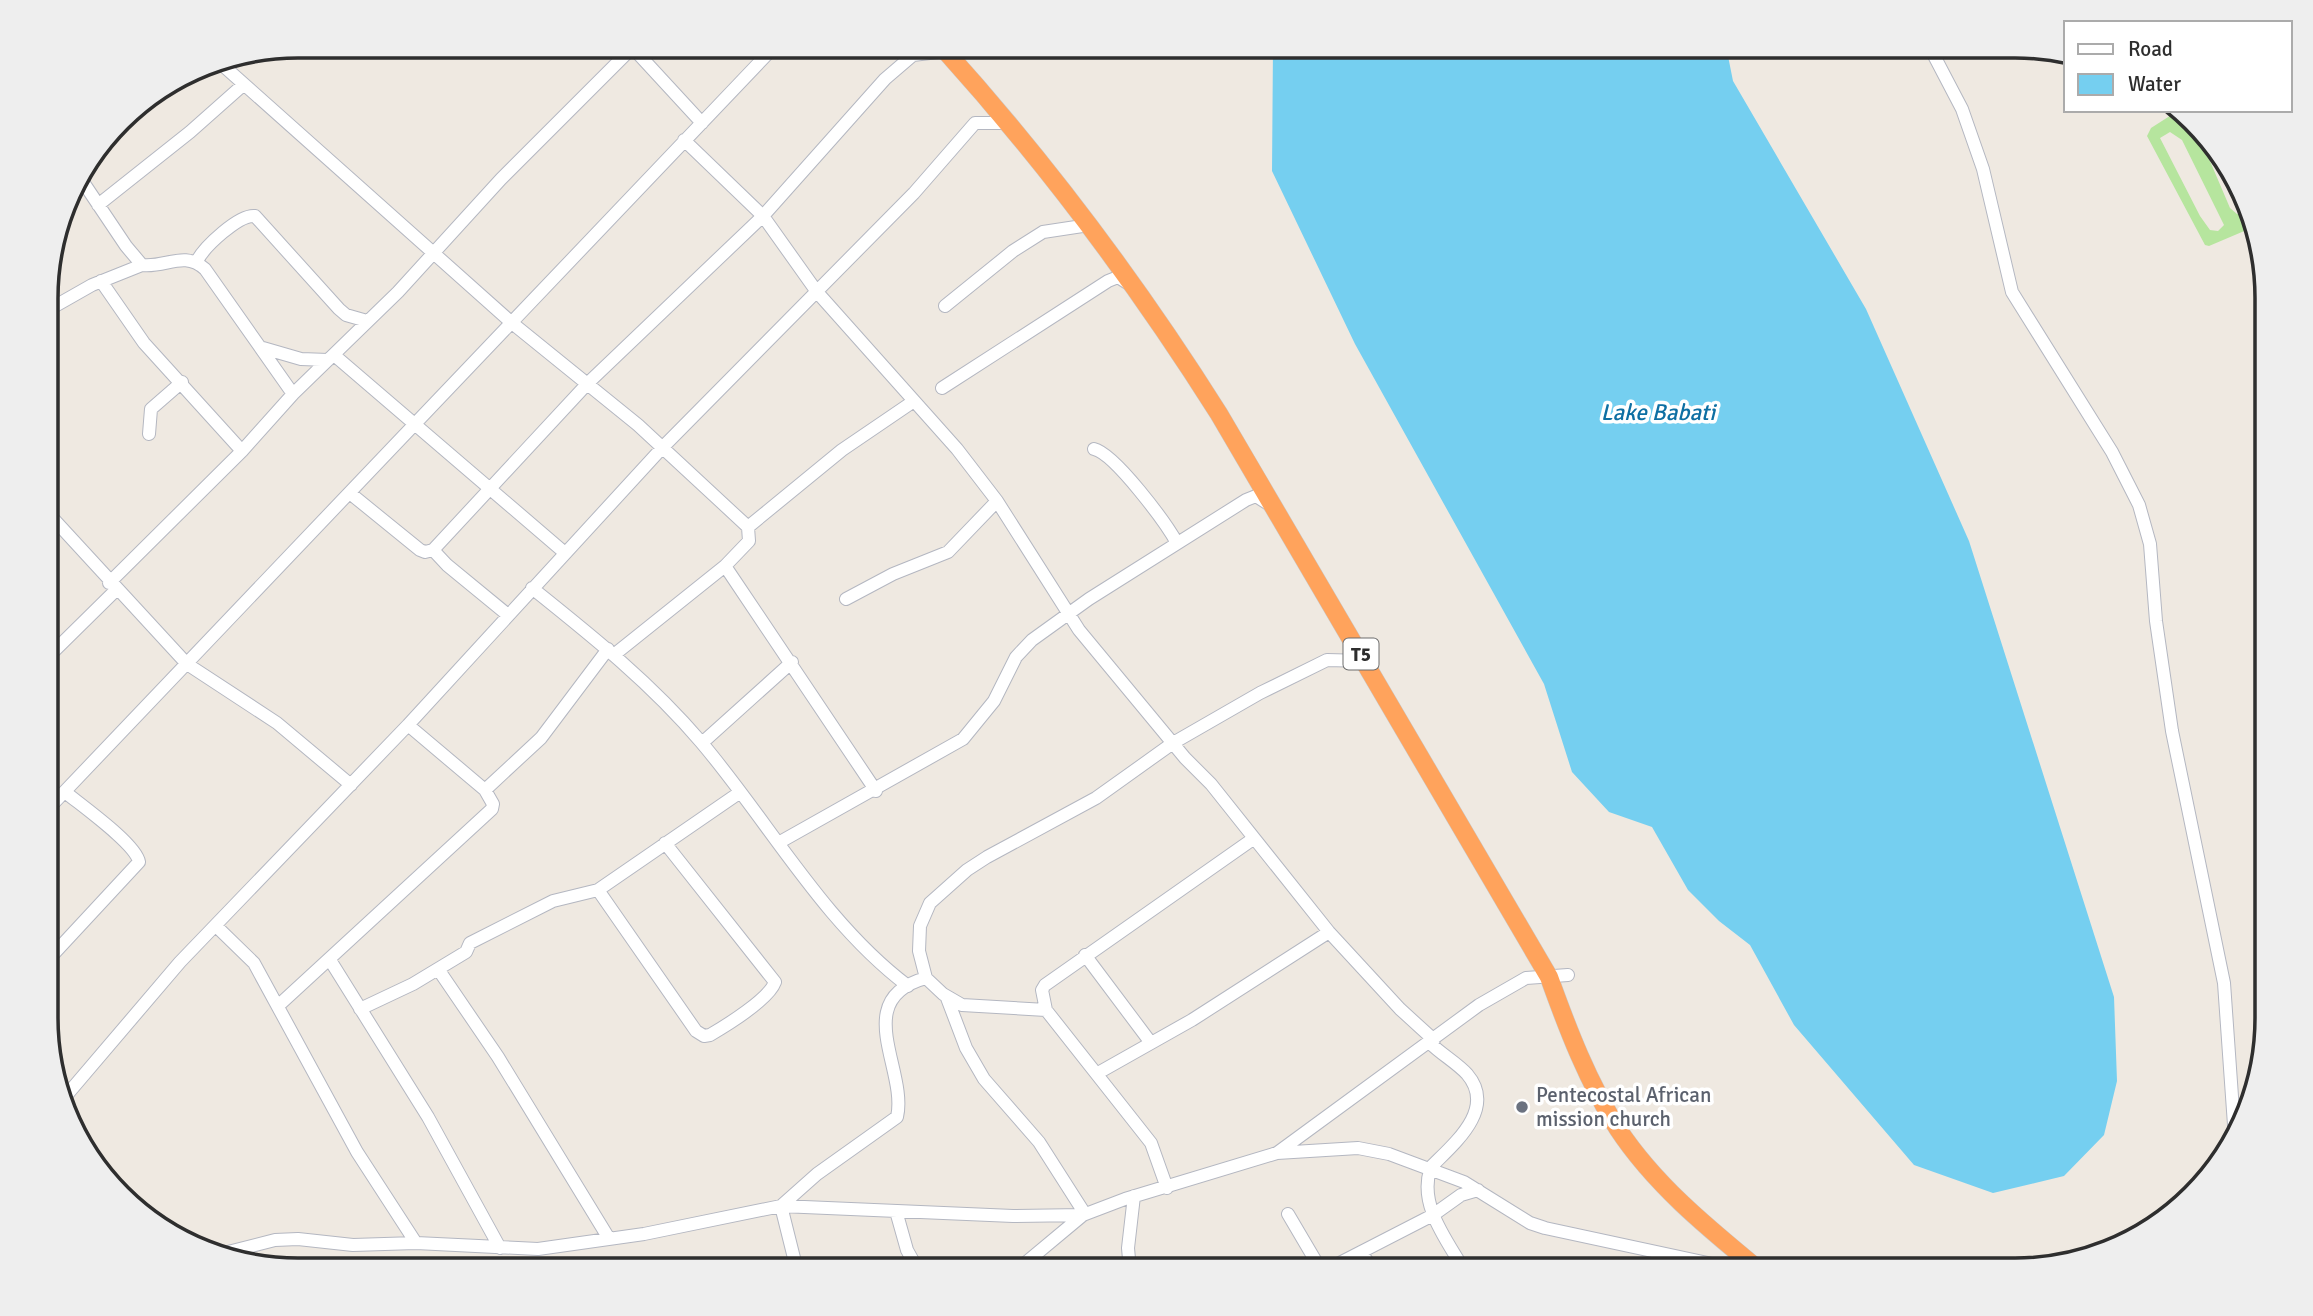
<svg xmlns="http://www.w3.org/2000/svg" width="2313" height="1316" font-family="Signika,sans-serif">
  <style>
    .green { fill: #b6e59e; fill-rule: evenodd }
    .water { fill: #75cff0 }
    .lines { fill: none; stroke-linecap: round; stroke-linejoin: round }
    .minor-casing { stroke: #b4b7c1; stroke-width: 14 }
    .highway-casing { stroke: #c9c9c9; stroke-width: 19 }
    .minor { stroke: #fff; stroke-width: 12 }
    .highway { stroke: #ffa35c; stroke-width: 18 }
    .worship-dot { fill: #6b7280; stroke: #fff; stroke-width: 2.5 }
    .labels { text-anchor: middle; stroke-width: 7; stroke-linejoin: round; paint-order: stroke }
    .shield { fill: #fff; stroke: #6d6d6d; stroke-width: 2 }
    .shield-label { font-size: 19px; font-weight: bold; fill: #2e2e2e }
    .worship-label { font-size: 21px; fill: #5b616d; stroke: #fff; text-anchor: start }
    .water-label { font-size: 23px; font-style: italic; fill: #0d6fa3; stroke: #fff }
    .rim { fill: none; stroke: #2e2e2e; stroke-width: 3.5 }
  </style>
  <rect width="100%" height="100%" fill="#efe9e1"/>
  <path class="green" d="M2176,112L2198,133L2230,208L2237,214H2244L2249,229L2209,246L2205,245L2147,136L2151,128ZM2170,132L2182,140L2224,225L2218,231L2210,230L2200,216L2160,138Z"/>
  <path class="water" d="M1273,46H1726L1733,81L1866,309L1969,541L2114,997L2117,1081L2104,1135L2064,1176L1993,1193L1914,1165L1794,1025L1750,945L1719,921L1688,890L1652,827L1609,812L1572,772L1544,684L1355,344L1272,171Z"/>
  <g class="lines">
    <g class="minor-casing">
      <path id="minor" d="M631,46L702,123
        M1929,46L1962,109L1983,169L2012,292L2112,452L2139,505L2150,544L2156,621L2172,731L2224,983L2235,1139
        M218,61L512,323L638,425L748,527L749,541L725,566L615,654
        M684,140L763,216L817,292L957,449L997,501L1079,630L1185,758L1211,784L1329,932L1400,1009L1434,1040
        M79,176L126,246L142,265C166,268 184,250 205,269L293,394
        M98,205L190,132L243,85
        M197,261C204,247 239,214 255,216L339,309L346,315L367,321
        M101,281L144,343L242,451
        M945,306L1013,251L1043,232L1089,225
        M48,310L92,285L142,265
        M263,348L301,359L328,360
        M334,355L565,553
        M942,388L1108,281L1118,277L1129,284
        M149,434L151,409L182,382
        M1094,449C1115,454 1166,523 1177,543
        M351,494L420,550L425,552L433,550L588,383L763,216L885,79L913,55L946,51
        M48,513L187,664L277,723L351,785
        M748,527L842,450L914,401
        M433,550L447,565L508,615
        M725,566L876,791
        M109,583L242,451L293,394L398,292L501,179L634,46
        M532,588C592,636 651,683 701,742C769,822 823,922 908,986
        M846,599L893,574L948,552L997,501
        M48,657L116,590
        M702,743L792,662
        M485,790L541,738L608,649
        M48,809L775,46
        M780,842L963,739L994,701L1016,657L1032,640L1089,599L1246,500L1256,496L1270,505
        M598,890L696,1031L704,1036L710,1035C727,1025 769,999 775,982L665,843
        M216,926L254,963L357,1152L416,1243
        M1085,955L1151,1043
        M48,960L139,862C136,844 82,806 65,792
        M330,960L428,1117L500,1248
        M438,969L498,1057L608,1237
        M947,998L966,1048L984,1079L1039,1142L1085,1214
        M279,1005L492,809L493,804L485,790L408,725
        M360,1009L413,984L466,952L470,943L553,901L598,890L739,793
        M1046,1010L1042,990L1045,985L1253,839
        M1098,1073L1192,1020L1329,932
        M65,1097L180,962L408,725L662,448L914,193L975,123H1006
        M1277,1153L1358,1148L1389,1154L1464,1182L1530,1223L1545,1228L1717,1265L1725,1270
        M1429,1169C1451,1146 1498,1110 1467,1074C1457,1063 1441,1054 1430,1043
        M1430,1170C1419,1206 1447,1240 1464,1270
        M1167,1188L1151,1143L1046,1010L962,1005L943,994L926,978L919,951L920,926L930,903L967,870L987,857L1096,798L1173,743L1260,693L1327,660L1365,661
        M896,1211L907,1250L918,1270
        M1288,1214L1321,1270
        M228,1252L275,1240L298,1239L353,1245L416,1243L538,1249L644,1234L781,1206L1013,1216L1083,1215L1125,1199L1277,1153L1479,1005L1526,978L1568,975
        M1361,1252L1373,1270
        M797,1270L781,1206L817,1174L897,1117C908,1070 849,999 926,978
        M1017,1270L1083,1215
        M1130,1270L1128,1248L1134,1196
        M1326,1270L1433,1215L1461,1195L1478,1190"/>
    </g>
    <g class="highway-casing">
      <path id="highway" d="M941,46C1044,160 1137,284 1219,414L1549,977C1568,1030 1588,1082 1618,1129C1655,1185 1708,1228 1759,1270"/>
    </g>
    <use href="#minor" class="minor"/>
    <use href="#highway" class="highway"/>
  </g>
  <circle class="worship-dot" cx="1522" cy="1107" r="7"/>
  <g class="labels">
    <rect class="shield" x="1343.5" y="638.5" width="35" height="31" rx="5"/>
    <g class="shield-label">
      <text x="1361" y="661">T5</text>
    </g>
    <g class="worship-label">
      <text x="1536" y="1102">Pentecostal African<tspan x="1536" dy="24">mission church</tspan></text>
    </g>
    <g class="water-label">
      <text x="1658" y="420">Lake Babati</text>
    </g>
  </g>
  <path d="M0 0H2313V1316H0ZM298 58H2015A240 240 0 0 1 2255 298V1018A240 240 0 0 1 2015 1258H298A240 240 0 0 1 58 1018V298A240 240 0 0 1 298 58Z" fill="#eee" fill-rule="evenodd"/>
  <path class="rim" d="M298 58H2015A240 240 0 0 1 2255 298V1018A240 240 0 0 1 2015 1258H298A240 240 0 0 1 58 1018V298A240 240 0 0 1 298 58Z"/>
  <rect x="2064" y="21" width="228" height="91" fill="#ffffff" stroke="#ababab" stroke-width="2"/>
  <rect x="2078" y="44" width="35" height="10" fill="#ffffff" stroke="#ababab" stroke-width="2"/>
  <text x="2128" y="56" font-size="21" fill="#2e2e2e">Road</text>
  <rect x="2078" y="74" width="35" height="21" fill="#75cff0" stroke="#ababab" stroke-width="2"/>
  <text x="2128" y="91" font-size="21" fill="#2e2e2e">Water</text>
</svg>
